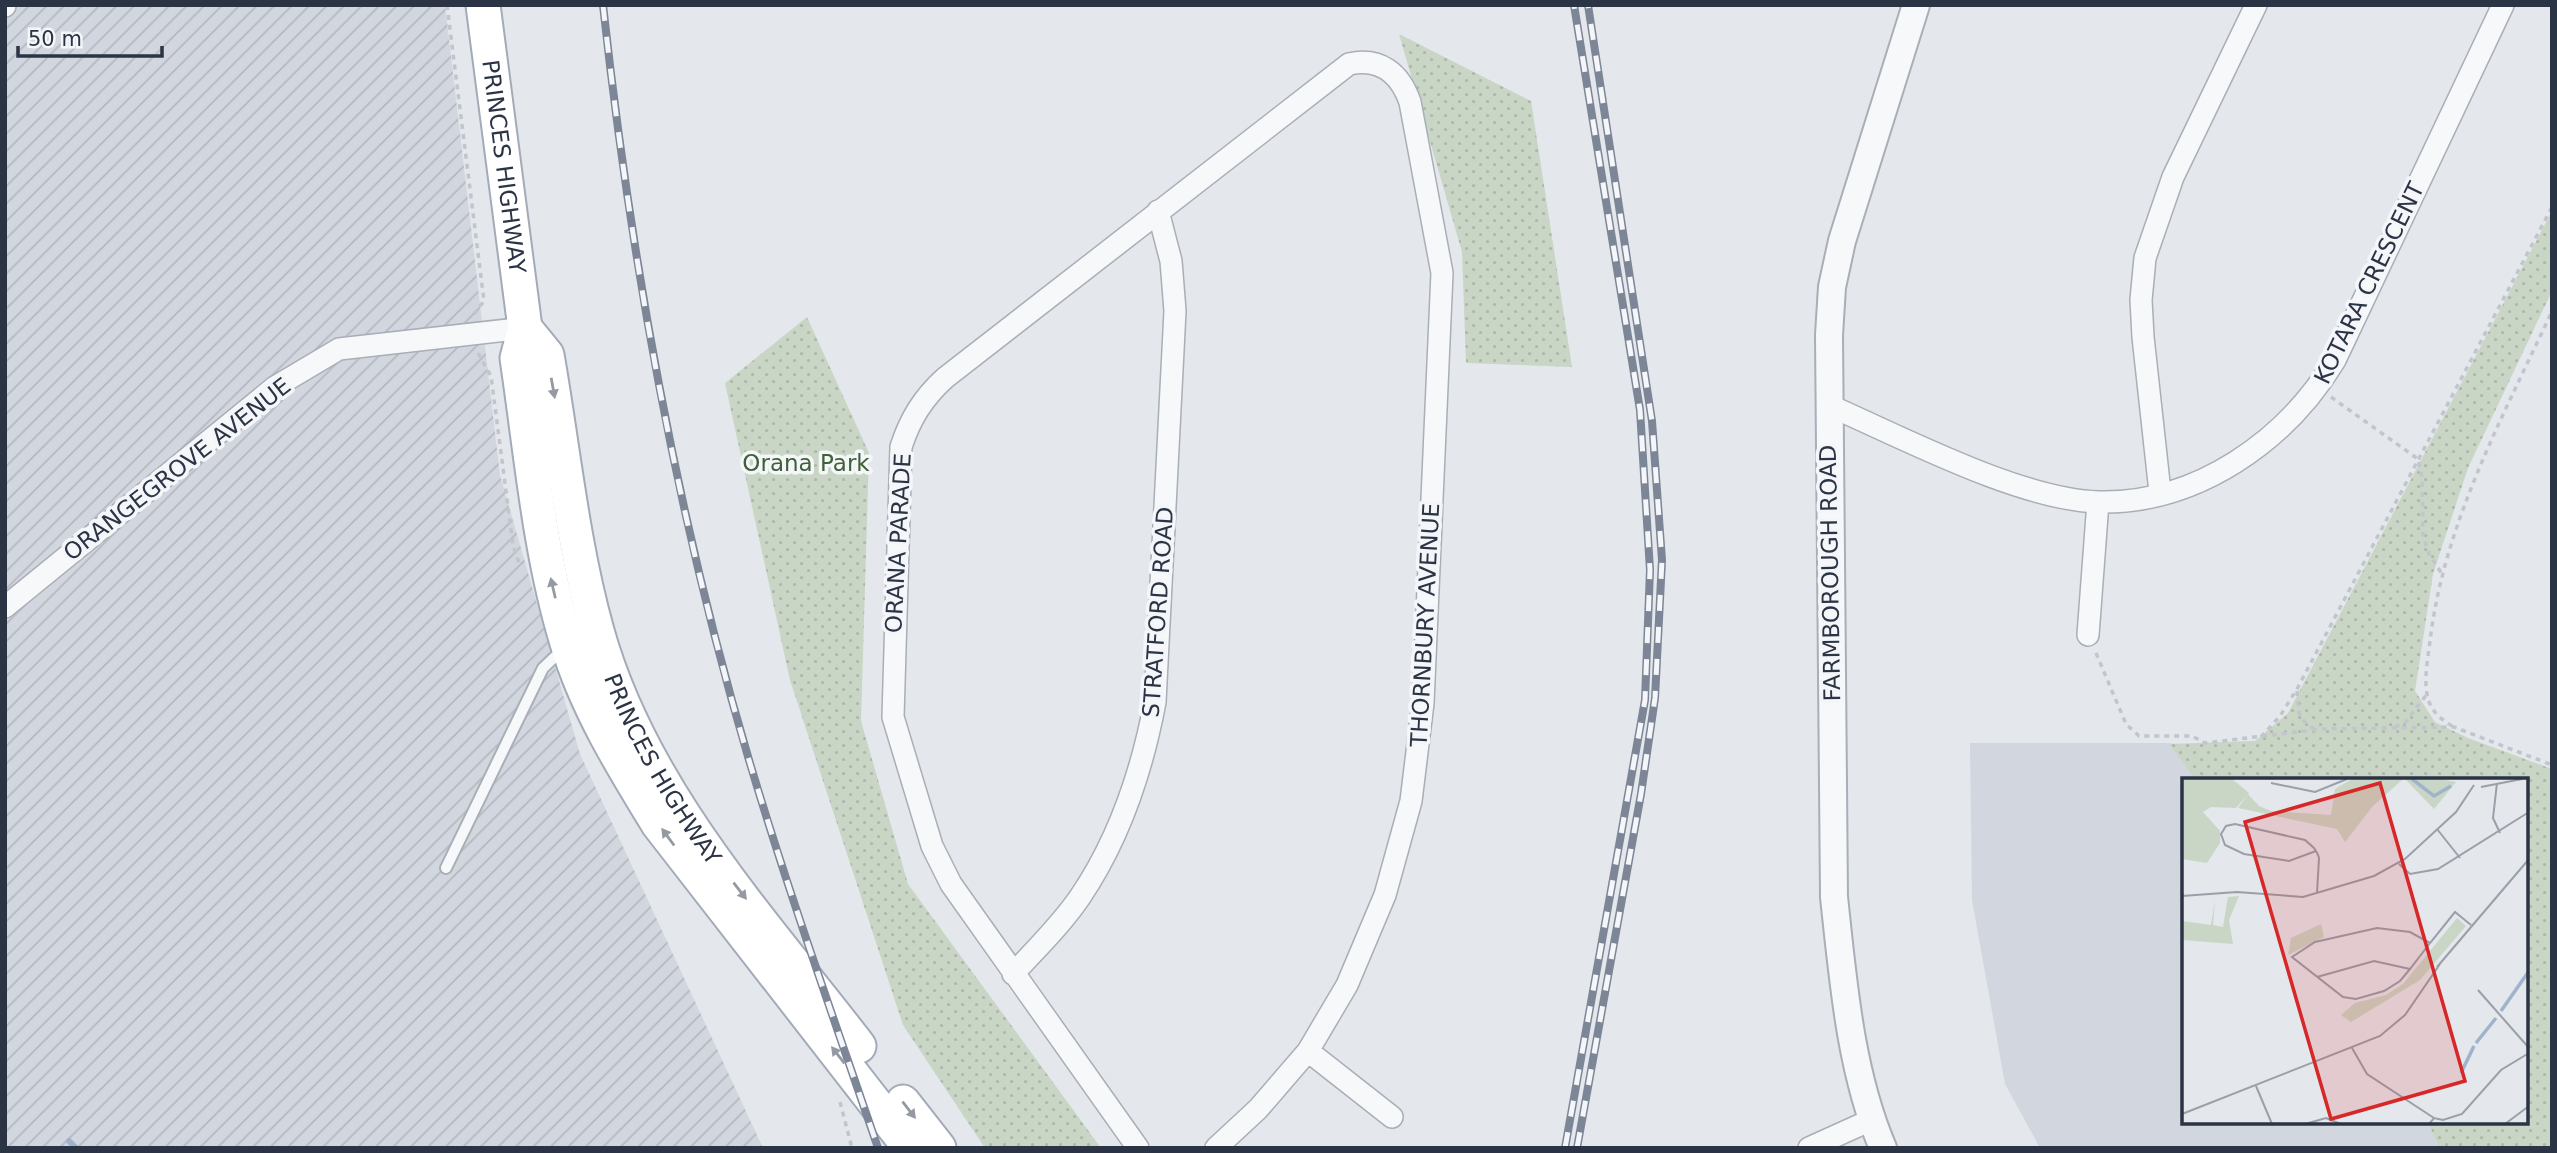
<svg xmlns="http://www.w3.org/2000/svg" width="2557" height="1153" font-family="'DejaVu Sans',sans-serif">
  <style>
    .built { fill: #d2d6de }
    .industrial { fill: url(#industrial-furrows) }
    .grass { fill: url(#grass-dots) }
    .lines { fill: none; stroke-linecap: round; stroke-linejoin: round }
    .stream { stroke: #9fb4cc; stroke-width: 6 }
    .service-casing { stroke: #a9aeb7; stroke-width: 14 }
    .minor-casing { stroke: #a9aeb7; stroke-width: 24 }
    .tertiary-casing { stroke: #a9aeb7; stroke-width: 30 }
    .primary-casing { stroke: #a3abb8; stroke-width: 37 }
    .path { stroke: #c2c5cb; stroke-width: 3.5; stroke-dasharray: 5 5; stroke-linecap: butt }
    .service { stroke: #f7f8fa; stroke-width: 10 }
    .minor { stroke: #f7f8fa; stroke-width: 21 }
    .tertiary { stroke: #f7f8fa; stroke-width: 26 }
    .primary { stroke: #fff; stroke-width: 33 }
    .rail-casing { stroke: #7d8696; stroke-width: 8 }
    .rail { stroke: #f4f6f9; stroke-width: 5; stroke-dasharray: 16; stroke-linecap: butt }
    .oneway { fill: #959aa2 }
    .labels { text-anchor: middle; stroke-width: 7; stroke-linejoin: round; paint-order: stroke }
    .street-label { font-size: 23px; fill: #2b3445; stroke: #f4f6f9 }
    .park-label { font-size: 23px; fill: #3f6138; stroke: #f4f6f9 }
    .inset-river { fill: none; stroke: #9fb4cc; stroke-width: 3.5 }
    .inset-road { fill: none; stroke: #9a9fa9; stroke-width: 2 }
    .view { fill: #d62828; fill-opacity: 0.15; stroke: #d62828; stroke-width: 3.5 }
    .inset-edge { fill: none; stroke: #2b3445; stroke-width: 3.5 }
  </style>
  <defs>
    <pattern id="industrial-furrows" width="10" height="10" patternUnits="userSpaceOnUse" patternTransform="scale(1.75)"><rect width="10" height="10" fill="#d2d6de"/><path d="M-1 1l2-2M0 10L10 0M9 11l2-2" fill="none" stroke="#b4b8c0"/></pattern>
    <pattern id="grass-dots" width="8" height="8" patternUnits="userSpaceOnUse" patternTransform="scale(1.75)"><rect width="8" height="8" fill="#c9d6c5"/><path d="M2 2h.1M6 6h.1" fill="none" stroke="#adb8ab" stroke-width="1.8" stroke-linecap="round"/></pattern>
  </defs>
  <rect width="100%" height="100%" fill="#e4e7ec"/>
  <path class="built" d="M1970,743H2171L2199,780H2184V1123H2432L2444,1148H2040L2005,1084L1972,900Z"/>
  <path class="industrial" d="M5,5H445L500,475L580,754L763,1148H5Z"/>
  <path class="grass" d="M1399,34L1531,101L1572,367L1466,363L1462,252Z
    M2552,211V291L2468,468L2433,574L2415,691L2435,722L2468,738L2552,769V1148H2440L2428,1123H2527V780H2196L2169,744L2255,741L2288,713Z
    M807,317L869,453L861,721L908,884L1101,1148H985L903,1025L790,680L725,383Z"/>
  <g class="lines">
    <path class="stream" d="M69,1141L76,1148"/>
    <g class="service-casing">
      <path id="service" d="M446,868L543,668L563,649"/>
    </g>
    <g class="minor-casing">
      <path id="minor" d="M5,6V5
        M1828,405C1902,437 2020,500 2099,502C2197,504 2286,441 2335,360L2503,5
        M2160,492L2143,337L2141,300L2145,258L2173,177L2256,5
        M5,607L275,387L339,349L525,328
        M2088,635L2098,502
        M1013,974C1036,949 1061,925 1080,897C1120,838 1142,771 1155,702L1175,311L1171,261L1158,211
        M1308,1051L1392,1117
        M1138,1148L951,884L932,846L893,717L901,447C910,419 923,398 945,378L1349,64C1380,57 1400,73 1410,102L1442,273L1423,703L1411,801L1385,895L1347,985L1308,1051L1258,1109L1216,1148
        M1809,1148L1871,1120"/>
    </g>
    <g class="tertiary-casing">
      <path id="tertiary" d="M1883,1148C1850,1071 1843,979 1834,897L1829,335L1832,287L1842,241L1916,5"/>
    </g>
    <g class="primary-casing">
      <g id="primary">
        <path id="s1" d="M483,5L525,328L517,358C531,452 539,551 567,643C586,707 623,767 658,824L910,1148"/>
        <path id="s2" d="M525,328L547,355C563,446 572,542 597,631C641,790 761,919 859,1046"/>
        <path d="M903,1102L939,1148"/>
      </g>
    </g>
    <path class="path" d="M447,5L484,301L474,314
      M478,353L491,376L513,545L520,566
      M2331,397L2418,459L2422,477L2423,536L2429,554L2442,574
      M2096,653L2126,724L2139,736H2192L2205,743L2322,729L2454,727L2552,765
      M2297,691L2299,713L2308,727L2318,728
      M2452,726C2440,719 2429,709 2427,694C2424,677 2428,658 2430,641C2444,523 2503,417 2552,311
      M2395,727L2405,723L2427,694
      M2261,737L2280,716L2297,689L2552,207
      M840,1102L852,1148"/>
    <use href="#service" class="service"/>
    <use href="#minor" class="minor"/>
    <use href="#tertiary" class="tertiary"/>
    <use href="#primary" class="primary"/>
    <g class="rail-casing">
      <path id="rail" d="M603,5C631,260 676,514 749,760C788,891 834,1019 878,1148
        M1565,1148L1645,700L1650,570L1640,410L1574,5
        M1577,1148L1641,794L1655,698L1662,560L1652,421L1588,5"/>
    </g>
    <use href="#rail" class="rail"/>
  </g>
  <defs><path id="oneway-solid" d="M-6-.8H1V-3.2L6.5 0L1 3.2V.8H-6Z" transform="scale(1.75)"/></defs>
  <g class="oneway">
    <use href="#oneway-solid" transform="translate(553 388) rotate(80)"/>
    <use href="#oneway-solid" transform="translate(553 588) rotate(-103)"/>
    <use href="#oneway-solid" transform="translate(668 837) rotate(-126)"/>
    <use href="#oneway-solid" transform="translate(740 891) rotate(52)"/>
    <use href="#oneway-solid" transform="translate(838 1055) rotate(-128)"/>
    <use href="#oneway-solid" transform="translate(909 1110) rotate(52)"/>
  </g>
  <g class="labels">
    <g class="street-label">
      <text dy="8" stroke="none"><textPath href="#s1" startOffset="163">PRINCES HIGHWAY</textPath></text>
      <text transform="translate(2369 283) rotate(-64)" y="8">KOTARA CRESCENT</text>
      <text transform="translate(177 469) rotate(-38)" y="8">ORANGEGROVE AVENUE</text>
      <text transform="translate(898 543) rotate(-87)" y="8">ORANA PARADE</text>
      <text transform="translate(1830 573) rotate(-91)" y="8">FARMBOROUGH ROAD</text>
      <text transform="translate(1158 612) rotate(-86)" y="8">STRATFORD ROAD</text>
      <text transform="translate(1425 625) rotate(-87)" y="8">THORNBURY AVENUE</text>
      <text dy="8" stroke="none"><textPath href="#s2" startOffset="469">PRINCES HIGHWAY</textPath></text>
    </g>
    <g class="park-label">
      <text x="806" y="471">Orana Park</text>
    </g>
  </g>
  <g transform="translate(2182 778)">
    <rect width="346" height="346" fill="#e4e7ec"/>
    <path d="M170,1H221L190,29L163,64L155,51L56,30L66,16L77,28L89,33L149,37L153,11ZM223,1H258L274,4L252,31ZM57,118L47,142L51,166L0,162V143L29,147L33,122L31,147L41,149L46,119ZM275,140L284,148L238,202L169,244L159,237L173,225L204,217L221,206ZM139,146L142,159L106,177L109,160Z" fill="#c9d6c5"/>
    <path d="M0,1H50L67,15L54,30L29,29L21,34L38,53V65L25,85L0,81Z" fill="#c9d6c5"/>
    <path class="inset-river" d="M230,1L252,18L269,8M319,233L347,193M294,265L314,240M279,295L292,268"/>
    <path class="inset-road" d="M89,5L133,14L165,1M315,5L311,40L318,55M299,9L340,1M255,51L278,80M134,73L107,83L62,76L43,67L39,56L44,48L53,46L123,62L132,70L134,73L136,77L137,80L135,115M217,86L228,96L256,91L347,34M0,118L55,114L121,119L192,98L223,81L274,34L292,7M248,165L228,154L195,150L133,164L110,179L161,219L174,221L202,213L218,203L228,191L248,165L273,134L289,147M255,189L347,81M135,199L192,183L228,191M296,212L347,270M170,270L185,296L252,340M74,308L90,346M0,336L198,258L223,237L258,186M123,346L144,340L159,346M247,346L252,340L261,342L280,336L319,292L347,275M323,346L347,328"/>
    <path class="view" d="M198,5L283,303L149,341L63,44Z"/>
    <rect width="346" height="346" class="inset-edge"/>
  </g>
  <rect width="2557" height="1153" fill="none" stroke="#2b3445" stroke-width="14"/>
  <path d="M18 46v10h144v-10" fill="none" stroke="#2b3445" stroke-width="3.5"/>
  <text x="28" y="46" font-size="21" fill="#2b3445" stroke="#f4f6f9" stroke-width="5" paint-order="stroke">50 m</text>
</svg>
